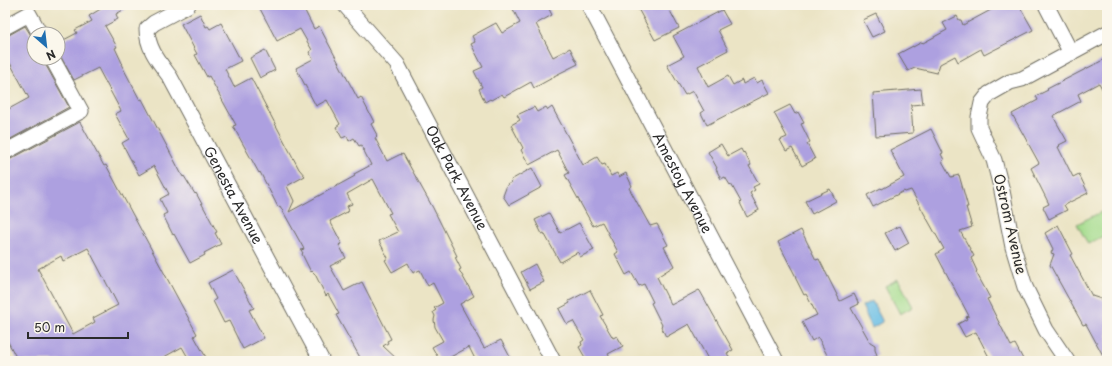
<svg xmlns="http://www.w3.org/2000/svg" width="1112" height="366" font-family="'Playpen Sans',sans-serif">
  <style>
    .green { fill: #a4dc8d; stroke: #68845c }
    .water { fill: #69bee5; stroke: #4a7488 }
    .building { fill: #ada0e0; fill-rule: evenodd }
    .lines { fill: none; stroke-linecap: round; stroke-linejoin: round }
    .minor-casing { stroke: #6e6c61; stroke-width: 17 }
    .minor { stroke: #fff; stroke-width: 15 }
    .labels { text-anchor: middle; stroke-width: 3; stroke-linejoin: round; paint-order: stroke }
    .street-label { font-size: 14px; fill: #2b2b2b; stroke: #fbf7ec }
  </style>
  <rect width="100%" height="100%" fill="#fbf7ec"/>
  <filter id="ink" filterUnits="userSpaceOnUse"><feTurbulence type="fractalNoise" baseFrequency=".025" numOctaves="2"/><feDisplacementMap in="SourceGraphic" scale="8" xChannelSelector="R" yChannelSelector="G"/><feConvolveMatrix kernelMatrix="1 2 1 2 8 2 1 2 1" color-interpolation-filters="sRGB"/></filter>
  <filter id="wash" filterUnits="userSpaceOnUse"><feTurbulence type="fractalNoise" baseFrequency=".012" numOctaves="4" result="noise"/><feDisplacementMap in="SourceGraphic" scale="16" xChannelSelector="R" yChannelSelector="G"/><feGaussianBlur stdDeviation="0.9" result="paint"/><feColorMatrix in="noise" values="0 0 0 0 0 0 0 0 0 0 0 0 0 0 0 0 0 1.4 0 .05"/><feComposite in="paint" operator="in"/></filter>
  <g filter="url(#wash)">
    <rect width="100%" height="100%" fill="#ebe4c5"/>
    <path class="green" d="M1107,209V234L1088,244L1077,224Z
      M898,279L913,307L900,314L885,286Z"/>
    <path class="water" d="M872,301L882,320V322L872,328L862,306Z"/>
    <g id="blocks">
      <path class="building" d="M107,5H132L116,14L118,19L105,26L117,47L115,48L122,63L121,64L140,100L142,99L183,177L184,176L195,194L196,193L217,232L215,233L221,244L204,253L205,255L190,263L174,234L173,235L163,215L167,213L160,199L169,194L154,166L139,175L122,143L129,139L115,114L121,111L98,68L74,80L58,52V43L77,33L75,30L92,21L89,16Z
        M258,5H302L314,29L319,26L358,99L361,97L374,122L371,124L377,135L376,136L377,137L375,138L387,161L401,154V155L403,154L433,208L457,256L455,257L461,269L459,270L474,296L460,304L484,348L501,340L510,357L503,361H476L469,347L443,361H440L432,347L443,341L435,327L434,320L435,316L433,312L436,310L434,308L443,303L433,283L428,286L420,270L413,273L408,263L392,272L385,260L388,258L379,241L398,232L388,214L391,213L373,179L347,194L352,204L347,206L349,211L330,221L342,244L339,245L346,258L330,266L344,291L362,282L391,339L387,341L388,343L383,346L399,361H362L336,315L339,314L328,294L326,296L315,274L312,271L311,272L302,254L303,253L301,250L304,249L280,206L278,207L260,172L259,173L233,126L236,125L209,76L207,77L195,55L197,54L181,24L200,14L206,27L208,26L210,29L221,23L241,61L225,69L234,87L251,78L299,169L305,176L287,186L294,201L289,212L355,176L354,174L371,165L361,145L359,146L354,138L349,141L347,136L342,138L336,127L340,124L327,100L316,106L296,68L313,59L309,52L312,50L300,29L277,41Z
        M511,5H547L552,15L536,24L553,57L570,48L578,64L554,76V77L534,88L531,82L504,97L502,94L491,100L490,99L485,102L479,89L482,87L474,71L483,67L471,44L475,42L472,36L496,23L502,33L520,23Z
        M636,5H667L679,28L655,40Z
        M1000,5H1019L1033,30L984,55L981,49L958,62L955,56L940,64L937,73L915,68L908,71L898,54L913,46V47L922,42L923,43L947,30L943,23L957,16L959,20H961L963,25Z
        M722,10L730,24L718,30L728,50L698,66L708,87L728,76L733,85L742,80L743,84L754,78L757,83L762,80L769,93L707,125L701,113L704,111L693,91L685,95L667,65L684,56L673,36Z
        M876,14L885,31L872,37L863,20Z
        M25,26L34,40V58H43L44,62L69,107L5,142V111L29,98L10,63L5,66V36L9,35Z
        M265,50L275,70L260,78L250,58Z
        M1107,58V98L1099,83L1078,94L1081,101L1053,116L1067,141L1059,145L1060,146L1058,147L1073,177L1079,174L1088,193L1064,205L1067,210L1049,219L1043,207L1049,204L1031,168L1039,163L1012,114L1038,100L1036,96L1048,90L1047,89Z
        M921,89L923,104L911,105L913,133L876,136L873,93Z
        M790,105L795,114L798,112L804,123L801,124L810,142L807,144L815,159L802,166L792,148L786,151L780,140L787,137L774,113Z
        M534,107L537,112L546,107L548,110L552,107L583,165L597,157L602,165L605,164L611,176L617,173L619,177L626,173L632,186L629,188L650,226L657,224L668,245L664,247L674,266L657,277L671,305L699,290L700,291L733,350L727,353L731,361H709L689,324L666,337L661,326L662,325L651,303L653,302L644,284L639,286L631,272L626,275L615,254L618,252L602,222L593,226L565,175L569,173L557,150L529,165L521,150L523,148L511,125L520,120L517,115Z
        M80,122L104,166L106,165L197,334L194,336L208,361H190L182,347L157,361H18L5,336V161L9,160ZM88,248L118,305L93,318L95,322L73,334L38,269L61,256L63,261Z
        M931,129L943,153L941,154L944,160L942,161L951,177L959,175L968,207H966L972,227L960,231L974,256L971,258L977,271L976,272L990,298L987,299L1011,346L1015,344L1024,361H991L976,332L965,337L958,324L967,319L966,317L969,316L936,254L944,249L911,190L905,192L904,191L873,207L867,195L881,188L882,189L904,177L890,150Z
        M721,144L728,156L741,149L743,153L744,152L751,165L749,166L759,184L753,187L755,190L750,193L759,210L747,217L740,203L741,202L731,184L730,185L725,177L721,179L716,169L717,168L708,152Z
        M532,168L542,187L509,205L503,196L507,185L512,182L511,180Z
        M830,189L836,201L812,214L805,201Z
        M549,213L560,233L579,223L594,250L580,257L578,252L560,262L544,233L542,234L535,220Z
        M1058,225L1073,254L1070,255L1092,296L1107,301V361H1106L1086,324L1083,325L1050,265L1054,254L1051,253L1053,249L1045,233Z
        M900,226L909,243L895,251L885,233Z
        M801,230L816,260L819,259L840,301L854,294L859,304L851,308L870,342L875,345V350L877,355L874,357L876,361H830L818,337L812,341L802,322L817,315L806,294L804,295L795,277H796L778,242Z
        M535,264L544,282L530,289L521,272Z
        M233,270L254,308L249,310L264,338L243,349L229,321L224,323L213,301L216,299L208,283Z
        M590,290L603,315L600,316L613,338L617,336L623,346L608,354L612,361H587L579,347L582,345L581,342L584,340L573,321L567,324L559,309L570,303L569,301Z"/>
    </g>
  </g>
  <g filter="url(#ink)">
    <use href="#blocks" fill-opacity="0" stroke="#6e6c61" stroke-width="1"/>
    <g class="lines">
      <g class="minor-casing">
        <g id="minor">
          <path id="s1" d="M188,5L154,23L147,29C147,48 159,62 170,77L322,361"/>
          <path id="s2" d="M345,5L397,64L553,361"/>
          <path id="s3" d="M589,5L776,361"/>
          <path d="M1046,5L1071,53"/>
          <path d="M5,27L29,14L40,34"/>
          <path d="M5,152L81,111L52,58"/>
          <path d="M1067,361L1046,330L1025,287L1013,247L1002,191L994,160L979,128V117L982,103L989,94L1010,82L1022,79L1107,33"/>
        </g>
      </g>
      <use href="#minor" class="minor"/>
    </g>
  </g>
  <g class="labels">
    <g class="street-label">
      <text dy="5" stroke="none"><textPath href="#s2" startOffset="207">Oak Park Avenue</textPath></text>
      <text dy="5" stroke="none"><textPath href="#s3" startOffset="201">Amestoy Avenue</textPath></text>
      <text dy="5" stroke="none"><textPath href="#s1" startOffset="236">Genesta Avenue</textPath></text>
      <text transform="translate(1010 224) rotate(77)" y="5">Ostrom Avenue</text>
    </g>
  </g>
  <rect width="1112" height="366" fill="none" stroke="#fbf7ec" stroke-width="20"/>
  <g transform="translate(46 46) rotate(152)"><circle r="19" fill="#fbf7ec" stroke="#a8a59f"/>
  <path d="M0-3L7 15L0 10L-7 15Z" fill="#1f6fb2"/>
  <text y="-6" font-size="11" font-weight="bold" text-anchor="middle" fill="#2b2b2b">N</text>
  </g>
  <path d="M28 332v6h100v-6" fill="none" stroke="#2b2b2b" stroke-width="2"/>
  <text x="34" y="332" font-size="12" fill="#2b2b2b" stroke="#fbf7ec" stroke-width="3" paint-order="stroke">50 m</text>
</svg>
